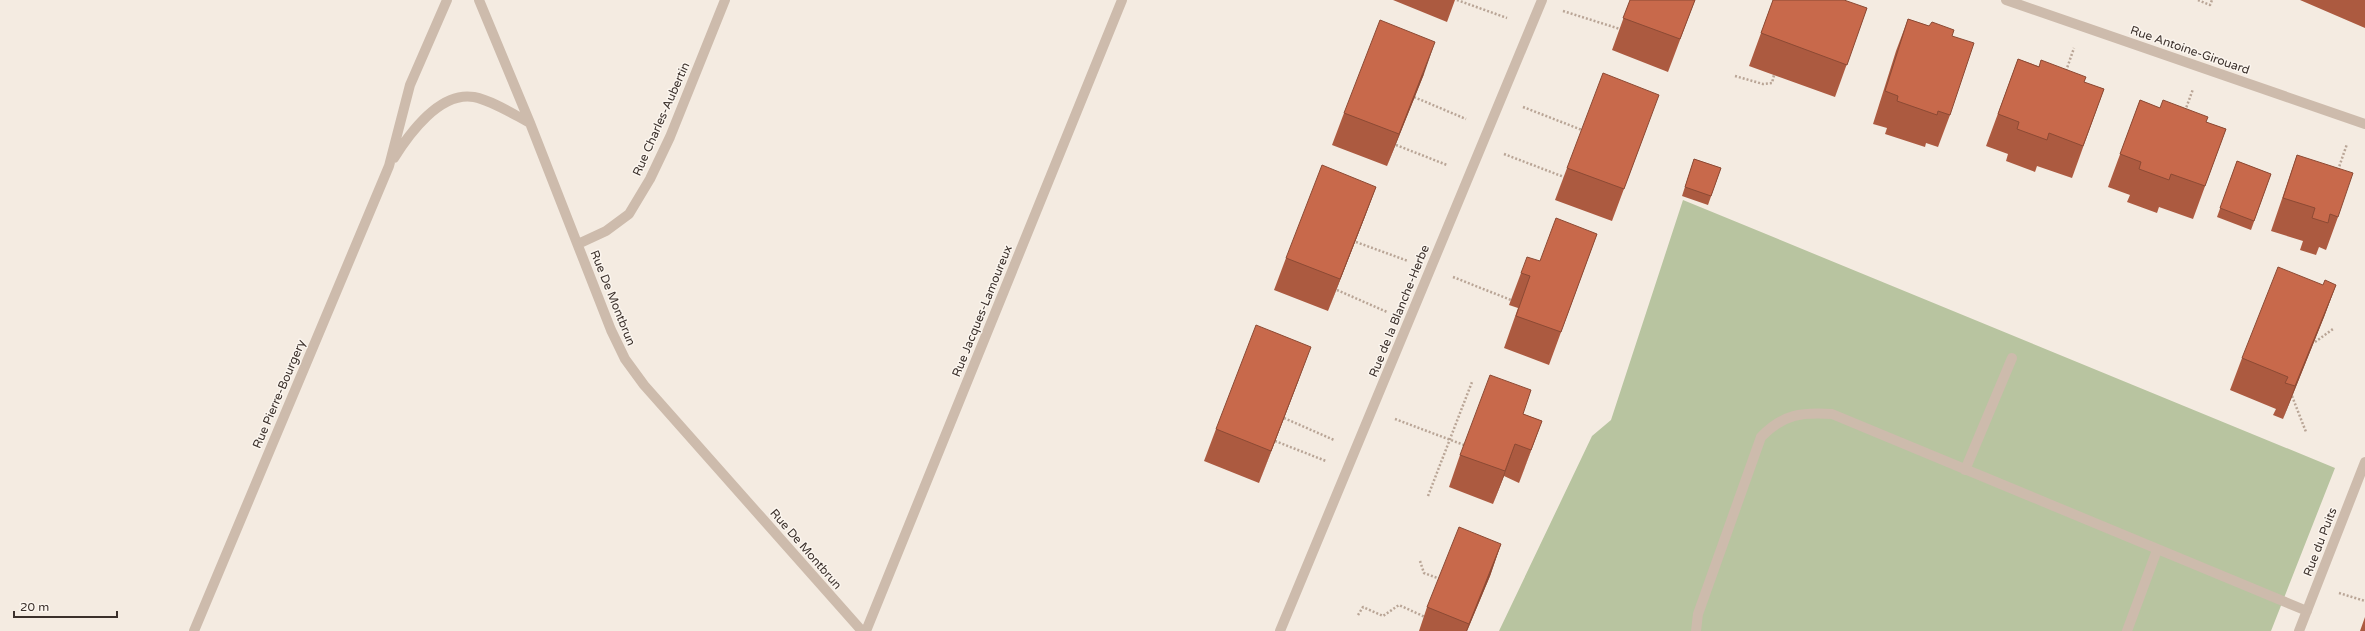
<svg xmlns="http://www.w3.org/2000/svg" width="2365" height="631" font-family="'Varela Round',sans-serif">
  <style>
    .green { fill: #b8c4a0 }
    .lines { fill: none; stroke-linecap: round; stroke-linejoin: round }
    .path { stroke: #b9a596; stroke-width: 2.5; stroke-dasharray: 2 2; stroke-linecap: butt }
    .minor { stroke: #cdbbac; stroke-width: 10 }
    .wall { fill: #ac5a40 }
    .shaded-wall { fill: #8c4a34 }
    .building { fill: #c8694b; stroke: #8c4a34 }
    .labels { text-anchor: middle; stroke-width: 3; stroke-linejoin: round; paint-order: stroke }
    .street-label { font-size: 12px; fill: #3b302b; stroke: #fbf5ee }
  </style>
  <rect width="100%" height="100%" fill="#f4ebe1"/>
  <path class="green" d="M1683,200L2335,468L2271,631H1499L1592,436L1611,420Z"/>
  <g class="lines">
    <path class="path" d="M1457,0L1507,18
      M2198,0L2210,5L2212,0
      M1563,11L1620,29
      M2066,71L2074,48
      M1735,76L1763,84L1772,83L1774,75
      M1414,97L1466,119
      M1523,107L1582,130
      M2185,111L2193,89
      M1396,145L1447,165
      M1504,154L1564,177
      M2338,170L2347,144
      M1356,242L1408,261
      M1453,277L1511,300
      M1337,290L1387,312
      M2315,342L2333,329
      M2292,396L2306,432
      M1284,418L1334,440
      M1395,419L1464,445
      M1275,441L1326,461
      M1428,496L1472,382
      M1420,561L1424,573L1440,579
      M2339,593L2365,601
      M1358,615L1363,607L1383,616L1399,605L1425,617"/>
    <path class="minor" d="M479,0L530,123L611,330L625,359L644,385L862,631
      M2006,0L2365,124
      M394,158C409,134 440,91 474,97C493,101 513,114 530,123
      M578,244L606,231L629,214L650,179L670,137L725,0
      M1965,470L2012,358
      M194,631L389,166L410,85L447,0
      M866,631L1122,0
      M1280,631L1542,0
      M1696,631L1698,614L1761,437C1783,414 1802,412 1832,414L2307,611
      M2127,631L2157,550
      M2299,631L2365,462"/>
  </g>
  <path class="wall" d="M1393,0H1455L1447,22Z
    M1630,0H1695L1668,72L1612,50Z
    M1773,0L1867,8L1835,97L1749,66Z
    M2300,0H2365V28Z
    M1908,19L1929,26L1952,36L1950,115L1938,147L1926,143L1925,147L1885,134L1887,128L1873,124L1896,51Z
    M2018,59L2104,89L2072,178L2037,166L2035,172L2006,161L2008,154L1986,146Z
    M1424,74L1387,166L1332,145L1344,113Z
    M2140,100L2160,108L2206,122L2226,129L2193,219L2159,207L2157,213L2127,202L2130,195L2108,187Z
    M1647,127L1612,221L1555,200L1567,168Z
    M2297,155L2338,217L2326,250L2319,247L2316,255L2300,250L2303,241L2271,231L2286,187Z
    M1694,159L1721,168L1708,205L1682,196Z
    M2237,161L2271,174L2251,230L2217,217Z
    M1376,187L1364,219L1328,311L1274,290L1286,258Z
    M1597,234L1549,365L1504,348L1518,308L1509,305L1521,273L1540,261Z
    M2323,285H2336L2324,317L2283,419L2273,415L2276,409L2230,390L2242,358Z
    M1299,379L1259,483L1204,461L1216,429Z
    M1523,414L1542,421L1519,483L1504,476L1493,504L1449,487L1460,455Z
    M1501,544L1490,576L1467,631H1419L1427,607Z
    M2365,617V631H2360Z"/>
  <path class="shaded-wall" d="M1435,42L1424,74L1387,166L1399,134Z
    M1376,187L1364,219L1328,311L1340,279Z
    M2336,285L2324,317L2283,419L2295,386Z
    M1311,347L1299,379L1259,483L1271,451Z
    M1542,421L1519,483L1531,450Z
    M1515,444L1504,476L1493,504L1505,471Z
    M1501,544L1490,576L1467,631H1466Z"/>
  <path class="building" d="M1630,0H1695L1680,39L1623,18Z
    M1773,0H1844L1867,8L1847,65L1761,33Z
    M1908,19L1929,26L1932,22L1954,30L1952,36L1974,43L1950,115L1938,111L1937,115L1897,101L1898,96L1885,91Z
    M1380,20L1435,42L1399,134L1344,113Z
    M2018,59L2039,67L2041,60L2086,77L2084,82L2104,89L2083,146L2049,133L2047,140L2017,129L2019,122L1998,114Z
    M1603,73L1659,95L1624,189L1567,168Z
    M2140,100L2160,108L2163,100L2208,117L2206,122L2226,129L2205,186L2171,174L2169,180L2139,169L2141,162L2120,154Z
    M2297,155L2353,173L2338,217L2330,214L2328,223L2312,218L2315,208L2283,198Z
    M1694,159L1721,168L1711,196L1685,187Z
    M2237,161L2271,174L2254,221L2220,208Z
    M1322,165L1376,187L1340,279L1286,258Z
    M1556,218L1597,234L1561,332L1516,316L1530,276L1521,273L1527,257L1540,261Z
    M2278,267L2323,285L2325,280L2336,285L2295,386L2285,383L2288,377L2242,358Z
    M1256,325L1311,347L1271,451L1216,429Z
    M1490,375L1531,390L1523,414L1542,421L1531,450L1515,444L1505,471L1460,455Z
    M1459,527L1501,544L1469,624L1427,607Z"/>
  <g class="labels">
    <g class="street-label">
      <text transform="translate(2190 50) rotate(19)" y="4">Rue Antoine-Girouard</text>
      <text transform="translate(661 119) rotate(-66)" y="4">Rue Charles-Aubertin</text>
      <text transform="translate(613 298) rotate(68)" y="4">Rue De Montbrun</text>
      <text transform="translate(982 311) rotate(-68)" y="4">Rue Jacques-Lamoureux</text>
      <text transform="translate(1399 311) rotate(-68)" y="4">Rue de la Blanche-Herbe</text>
      <text transform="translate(279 394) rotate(-67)" y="4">Rue Pierre-Bourgery</text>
      <text transform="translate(2320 542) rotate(-69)" y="4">Rue du Puits</text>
      <text transform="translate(806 549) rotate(49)" y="4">Rue De Montbrun</text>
    </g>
  </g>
  <path d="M14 611v6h103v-6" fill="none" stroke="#3b302b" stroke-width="2"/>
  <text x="20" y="611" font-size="12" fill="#3b302b" stroke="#fbf5ee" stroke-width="3" paint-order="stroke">20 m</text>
</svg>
